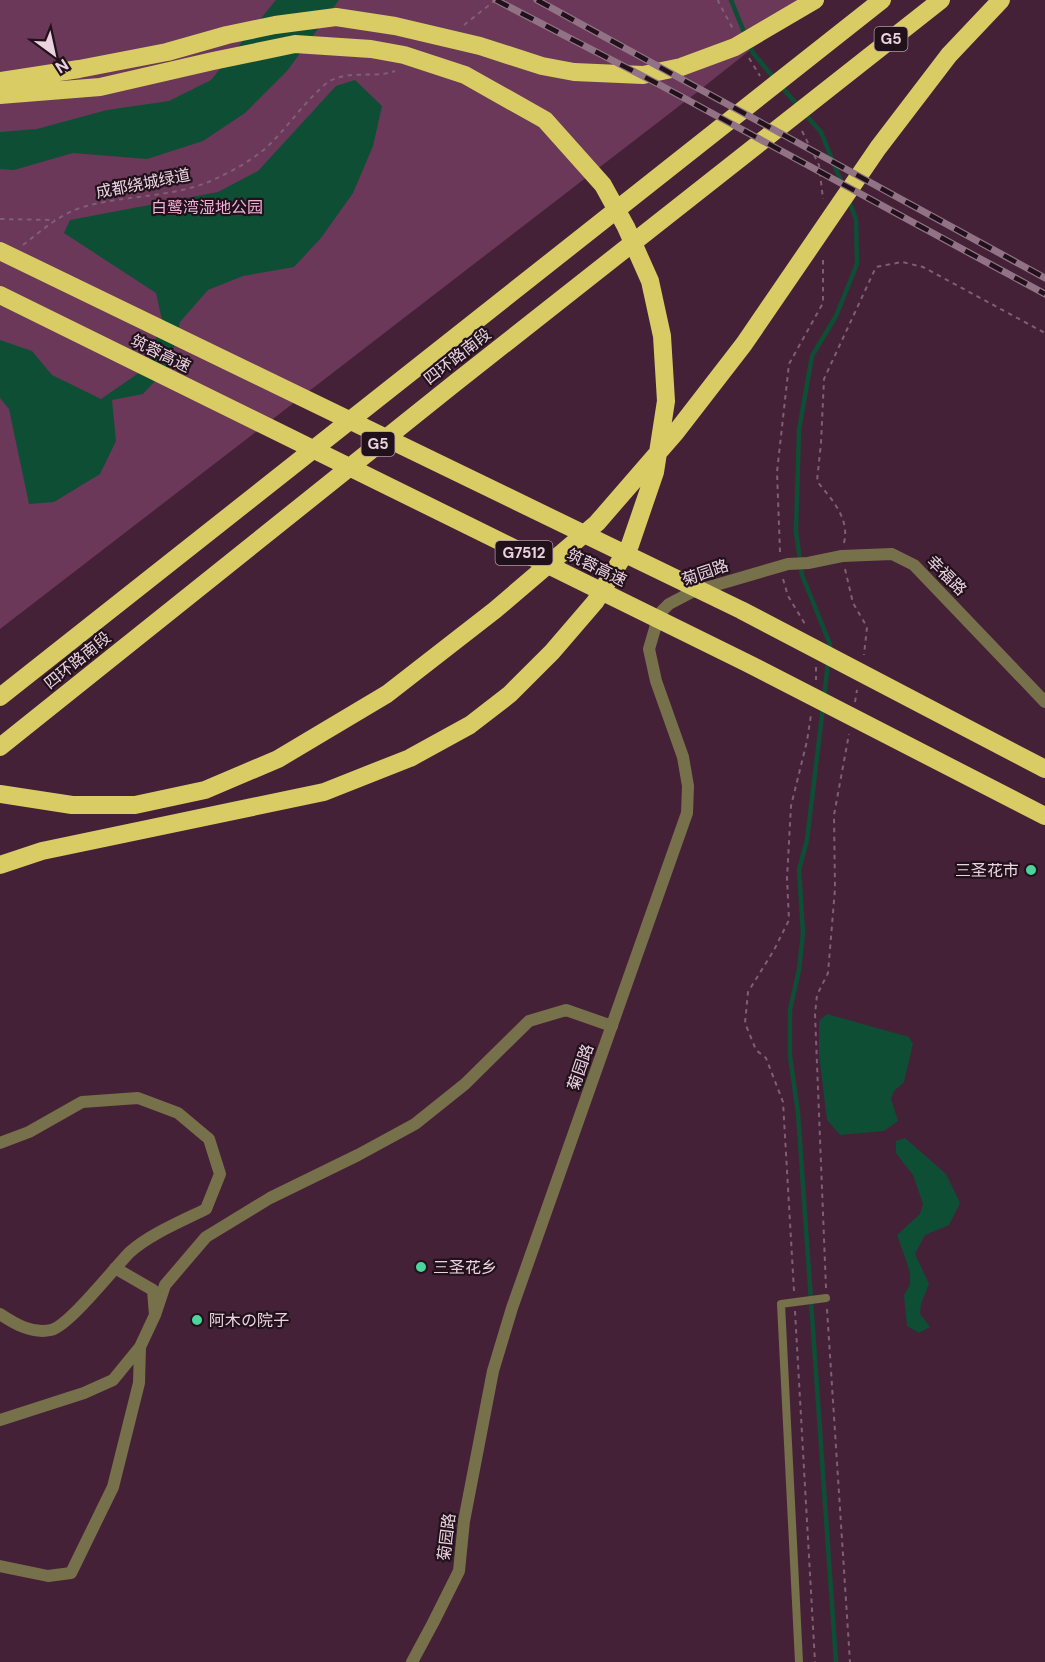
<svg xmlns="http://www.w3.org/2000/svg" width="1045" height="1662" font-family="'DM Sans','Noto Sans SC','Noto Sans JP',sans-serif">
  <style>
    .green { fill: #6b3859 }
    .water { fill: #0e4e35 }
    .lines { fill: none; stroke-linecap: round; stroke-linejoin: round }
    .stream { stroke: #0e4e35; stroke-width: 4.5 }
    .path { stroke: #7f5f73; stroke-width: 2; stroke-dasharray: 4.5 4.5; stroke-linecap: butt }
    .service { stroke: #76714a; stroke-width: 8 }
    .minor { stroke: #76714a; stroke-width: 12 }
    .tertiary { stroke: #76714a; stroke-width: 12 }
    .motorway { stroke: #d9cc64; stroke-width: 18 }
    .rail-casing { stroke: #917385; stroke-width: 7 }
    .rail { stroke: #21111b; stroke-width: 4.5; stroke-dasharray: 14; stroke-linecap: butt }
    .poi-dot { fill: #4bd49b; stroke: #21111b; stroke-width: 2 }
    .labels { text-anchor: middle; stroke-width: 4.5; stroke-linejoin: round; paint-order: stroke }
    .shield { fill: #21111b; stroke: #ae98a4; stroke-width: 1.5 }
    .shield-label { font-size: 15px; font-weight: bold; fill: #ead2df }
    .street-label { font-size: 16px; fill: #ead2df; stroke: #21111b }
    .park-label { font-size: 16px; fill: #f3b0d8; stroke: #21111b }
    .poi-label { font-size: 16px; fill: #ead2df; stroke: #21111b; text-anchor: start }
  </style>
  <rect width="100%" height="100%" fill="#452138"/>
  <path class="green" d="M0,0H813L696,93L0,629Z"/>
  <path class="water" d="M276,0H339L287,71L245,113L203,141L147,159L73,153L14,170L0,169V132L37,129L107,110L169,101L211,80Z
    M355,80L382,106L373,146L353,193L321,238L294,267L243,276L208,290L180,322L169,366L143,394L112,400L116,441L100,474L54,502L29,504L9,409L0,398V340L32,351L52,375L101,399L146,368L162,320L156,293L64,233L70,220L218,192L258,171L336,86Z
    M827,1014L909,1037L913,1044L904,1082L894,1091L891,1099L898,1121L884,1131L840,1135L827,1120L819,1055V1021Z
    M905,1138L946,1174L960,1203L949,1225L925,1235L915,1254L929,1284L921,1304L920,1314L930,1327L919,1333L907,1326L904,1295L910,1285V1272L897,1235L920,1214L923,1204L913,1175L896,1153V1141Z"/>
  <g class="lines">
    <path class="stream" d="M731,0L746,37
      M749,44L753,53L774,78
      M780,85L800,108
      M805,114L821,132L844,189
      M830,651V644L802,575L796,531L799,430L812,356L836,316L857,264L856,219L848,199
      M824,699L828,662
      M823,707L807,840L799,870L803,933L799,970L790,1010V1056L798,1113L836,1662"/>
    <path class="path" d="M719,0L718,1L733,29
      M464,25L493,2L498,0
      M749,58L760,76
      M802,131L819,165L823,199
      M0,219L55,220
      M23,245C41,231 59,215 80,208C124,194 173,199 215,179C233,171 258,157 272,142C288,126 301,107 318,91C321,88 325,84 328,82C350,69 374,79 395,71
      M844,543C850,518 832,500 817,481L821,443L824,379L876,267L902,262L923,267L1045,333
      M780,552L777,472L789,364L823,303V258
      M845,569L853,603L867,627L864,655
      M783,579L788,596L805,624
      M816,667V680
      M855,702L857,690
      M826,1288L815,1014L817,995L828,973L835,889L834,815L849,734
      M794,1291L783,1102L766,1058L756,1050L745,1023L748,992L774,950L789,920L787,878L791,806L807,741L811,715
      M827,1309L850,1662
      M795,1311L815,1662"/>
    <path class="service" d="M799,1662L781,1304L826,1298"/>
    <path class="minor" d="M0,1143L29,1132L82,1102L138,1098L178,1113L209,1139L220,1174L206,1209C182,1221 150,1234 130,1252C114,1268 69,1326 51,1330C32,1334 15,1324 0,1314
      M155,1315L165,1285L206,1237L270,1198L358,1155L415,1124L465,1084L529,1021L566,1010L612,1026
      M0,1420L84,1393L113,1380L140,1347L155,1315L153,1290L115,1268
      M0,1566L48,1576L71,1573L113,1487L139,1383L140,1347"/>
    <path class="tertiary" d="M412,1662L433,1623L459,1571L464,1521L493,1371L512,1308L687,813L688,786L683,757L656,681L649,649L656,625L662,611L669,604L692,592L788,564L808,563L842,556L892,554L914,565L1045,702"/>
    <path class="motorway" d="M0,81L79,69L167,52L227,35L275,25L336,17L395,26L480,46L542,66L574,72L643,75L681,67L735,47L815,0
      M0,95L100,87L213,61L295,44L371,49L404,55L465,75L545,120L603,185L626,227L650,281L662,336L666,401L655,472L630,545L595,602L552,652L510,694L470,725L410,758L324,792L42,851L0,865
      M0,251L741,610L1045,769
      M0,295L747,663L1045,816
      M0,697L882,0
      M0,747L455,383L941,0
      M0,794L72,805H135L205,790L278,759L387,694L495,610L597,523L676,432L744,344L878,148L949,55L1001,0"/>
    <g class="rail-casing">
      <path id="rail" d="M496,0L660,85L1045,294
        M537,0L1045,278"/>
    </g>
    <use href="#rail" class="rail"/>
  </g>
  <g class="poi-dot">
    <circle cx="1031" cy="870" r="6"/>
    <circle cx="421" cy="1267" r="6"/>
    <circle cx="197" cy="1320" r="6"/>
  </g>
  <g class="labels">
    <g class="shield">
      <rect x="874.5" y="27" width="33" height="24" rx="4.5"/>
      <rect x="361.5" y="432" width="33" height="24" rx="4.5"/>
      <rect x="495.5" y="541" width="57" height="24" rx="4.5"/>
    </g>
    <g class="shield-label">
      <text x="891" y="44">G5</text>
      <text x="378" y="449">G5</text>
      <text x="524" y="558">G7512</text>
    </g>
    <g class="street-label">
      <text transform="translate(143 183) rotate(-11)" y="6">成都绕城绿道</text>
      <text transform="translate(161 353) rotate(26)" y="6">筑蓉高速</text>
      <text transform="translate(457 356) rotate(-38)" y="6">四环路南段</text>
      <text transform="translate(597 567) rotate(26)" y="6">筑蓉高速</text>
      <text transform="translate(705 572) rotate(-19)" y="6">菊园路</text>
      <text transform="translate(947 575) rotate(45)" y="6">幸福路</text>
      <text transform="translate(77 660) rotate(-39)" y="6">四环路南段</text>
      <text transform="translate(580 1067) rotate(-71)" y="6">菊园路</text>
      <text transform="translate(446 1537) rotate(-83)" y="6">菊园路</text>
    </g>
    <g class="park-label">
      <text x="207" y="213">白鹭湾湿地公园</text>
    </g>
    <g class="poi-label">
      <text x="1019" y="876" text-anchor="end">三圣花市</text>
      <text x="433" y="1273">三圣花乡</text>
      <text x="209" y="1326">阿木の院子</text>
    </g>
  </g>
  <g transform="translate(54 54) rotate(147)" stroke="#21111b" stroke-width="4.5" paint-order="stroke">
  <path d="M0-4.5L10 22L0 15L-10 22Z" fill="#ead2df"/>
  <text y="-9" font-size="16" font-weight="bold" text-anchor="middle" fill="#ead2df">N</text>
  </g>
</svg>
